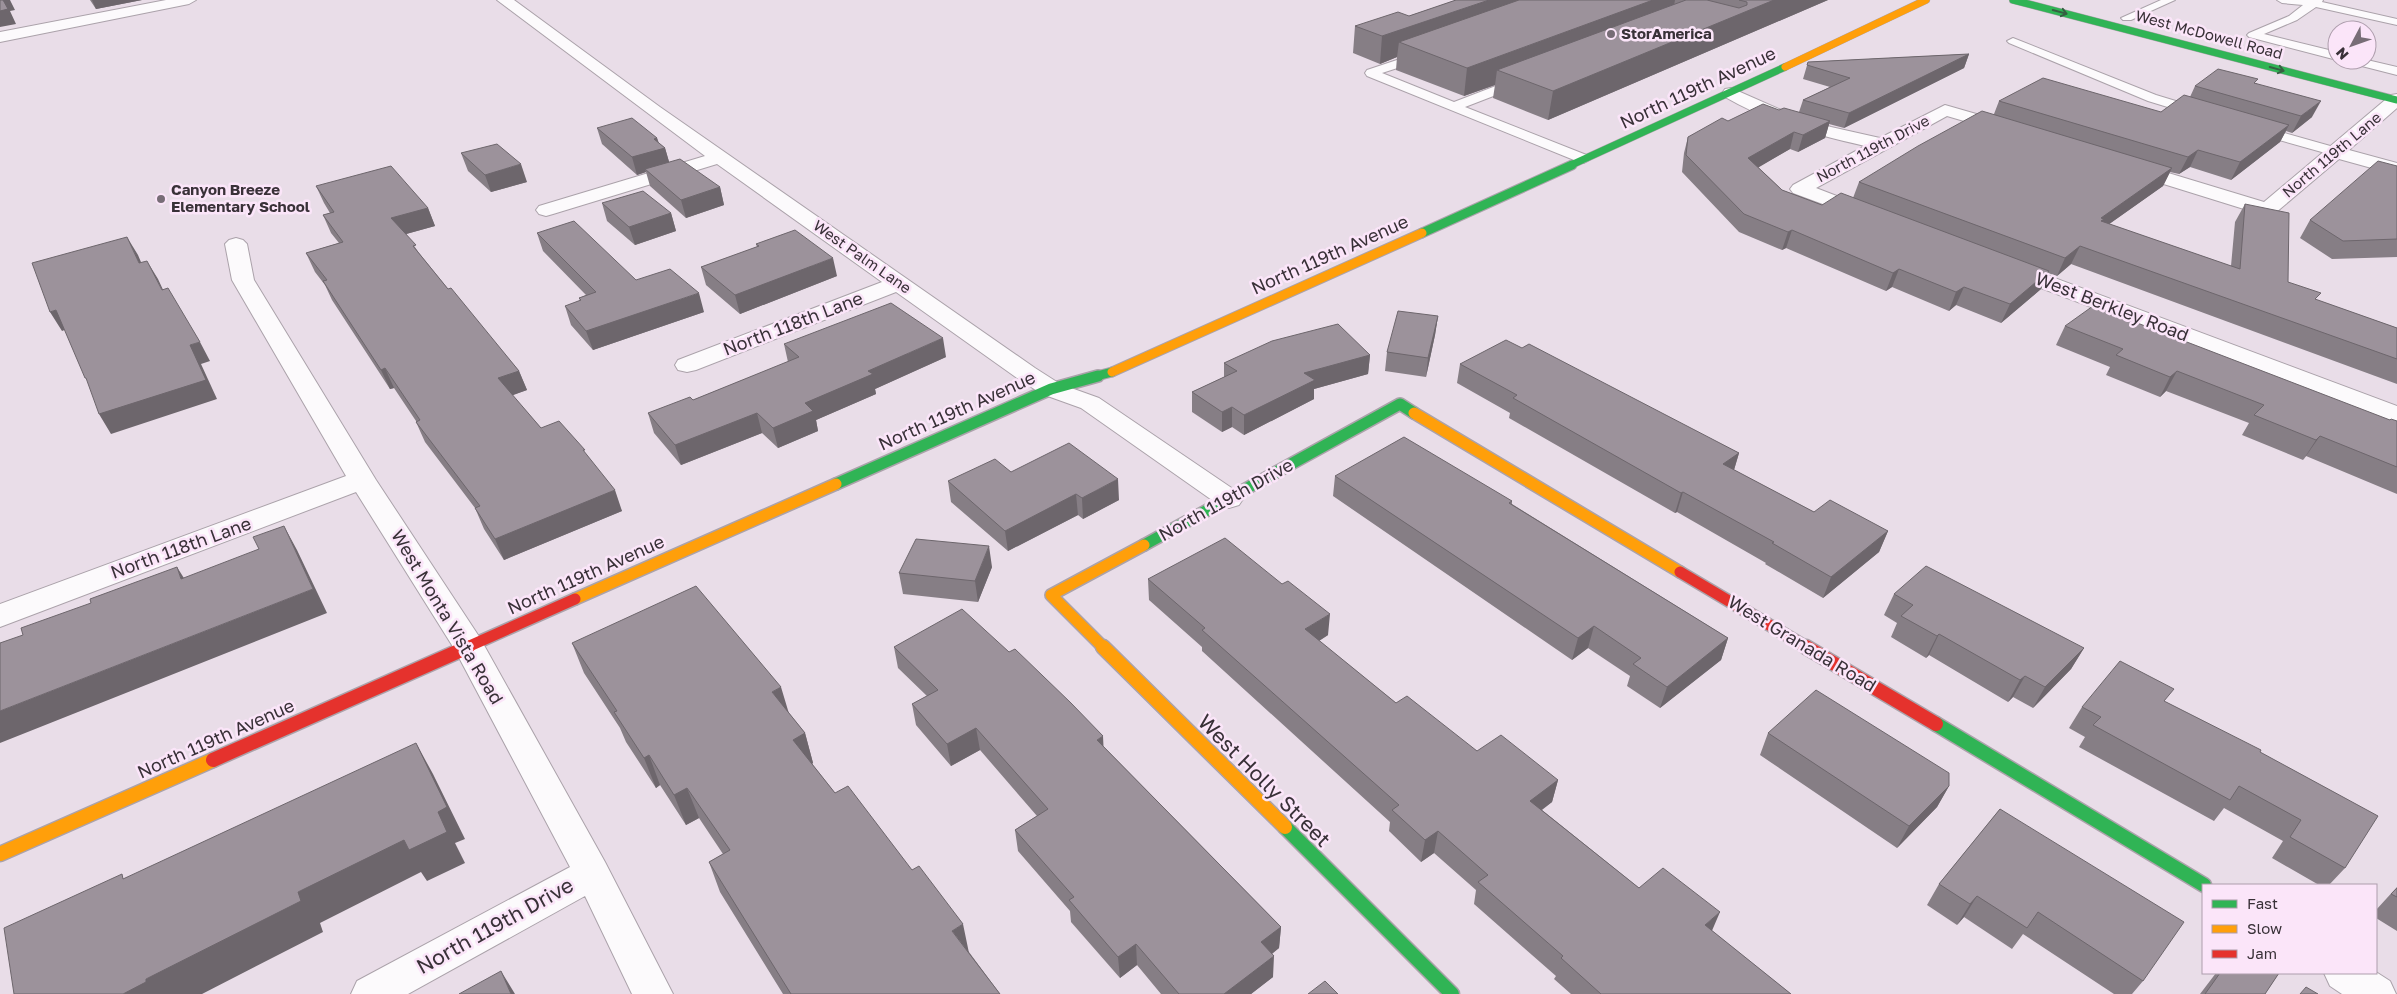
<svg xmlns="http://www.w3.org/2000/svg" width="2397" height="994" font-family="'Golos Text',sans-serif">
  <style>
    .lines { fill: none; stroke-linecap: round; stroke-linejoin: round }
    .lane-casing { stroke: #aba2aa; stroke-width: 2 }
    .street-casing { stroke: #aba2aa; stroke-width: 2 }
    .fast-far3-casing { stroke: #aba2aa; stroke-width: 8 }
    .fast-far2-casing { stroke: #aba2aa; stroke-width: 11 }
    .fast-far1-casing { stroke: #aba2aa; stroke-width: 14 }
    .fast-casing { stroke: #aba2aa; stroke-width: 17 }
    .slow-far3-casing { stroke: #aba2aa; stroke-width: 8 }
    .slow-far2-casing { stroke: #aba2aa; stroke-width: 11 }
    .slow-far1-casing { stroke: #aba2aa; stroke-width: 14 }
    .slow-casing { stroke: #aba2aa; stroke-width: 17 }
    .jam-far1-casing { stroke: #aba2aa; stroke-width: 14 }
    .jam-casing { stroke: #aba2aa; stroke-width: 17 }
    .lane { fill: #fcfafc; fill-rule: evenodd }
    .street { fill: #fcfafc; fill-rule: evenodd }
    .fast-far3 { stroke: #30b455; stroke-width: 7 }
    .fast-far2 { stroke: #30b455; stroke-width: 9 }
    .fast-far1 { stroke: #30b455; stroke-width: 11 }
    .fast { stroke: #30b455; stroke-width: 14 }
    .slow-far3 { stroke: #ff9f0a; stroke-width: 7 }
    .slow-far2 { stroke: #ff9f0a; stroke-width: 9 }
    .slow-far1 { stroke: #ff9f0a; stroke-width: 11 }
    .slow { stroke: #ff9f0a; stroke-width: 14 }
    .jam-far1 { stroke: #e5322d; stroke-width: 11 }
    .jam { stroke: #e5322d; stroke-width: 14 }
    .wall { fill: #867e85 }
    .shaded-wall { fill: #6d666c }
    .building { fill: #9c929b; stroke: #6d666c }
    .oneway { stroke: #365f42 }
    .poi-dot { fill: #776d76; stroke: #fbe5f9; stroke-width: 2 }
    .labels { text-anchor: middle; stroke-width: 5; stroke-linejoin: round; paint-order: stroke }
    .far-poi-label { font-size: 15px; font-weight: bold; fill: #393138; stroke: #fbe5f9; text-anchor: start }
    .far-street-label { font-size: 15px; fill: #393138; stroke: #fbe5f9 }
    .street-label { font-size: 18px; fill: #393138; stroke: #fbe5f9 }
    .near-street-label { font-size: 21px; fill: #393138; stroke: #fbe5f9 }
  </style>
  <rect width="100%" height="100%" fill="#e9dde8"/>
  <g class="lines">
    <g class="lane-casing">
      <path id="lane" d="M2161,0H2175L2131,20H2123L2121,18Z
        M2277,0H2323L2322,2L2397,19V25L2316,7L2297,20L2264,34L2337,52V60L2249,37L2247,35L2249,33L2289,16L2303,5L2282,3Z
        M2013,38L2156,95L2202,109L2203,112L2197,116L2148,101L2009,43L2007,41Z
        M1421,52L1427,56L1425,59L1382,73L1454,102L1514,79H1522L1524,82L1522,85L1465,107L1589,156L1591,159L1584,163L1579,162L1367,76L1365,73L1367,70Z
        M2348,60H2367L2397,67V75L2350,63Z
        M2256,125L2341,149L2343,152L2336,156L2251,132L2249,129Z"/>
    </g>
    <g class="street-casing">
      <path id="street" d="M166,0H196L189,4L0,42V32Z
        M497,0H514L660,107L1035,368L1060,384L1099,398L1239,493L1243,499L1239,505L1229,508L1219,505L1081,408L1042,394L1017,378L896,292L696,370L687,372L678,370L675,365L678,360L882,282L717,164L553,214L546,216L539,214L536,210L539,206L705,156Z
        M1731,88L1790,114L1831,127L1880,138L1945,105L2011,124L2014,128L2011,132L2005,133L1947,116L1816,188L1873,210L1876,214L1873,218L1866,220L1793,193L1790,189L1793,185L1865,146C1816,135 1768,122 1725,97L1722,93L1725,89Z
        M2397,94V108L2349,150L2397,163V175L2339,159L2274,214L2267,216L2260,214L2125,172L2122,168L2125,164L2132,162L2264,202L2391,95Z
        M236,238L243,240L247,244L254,280L376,480L480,638L605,862L673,994H632L585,896L408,994H351L357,981L570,867L455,650L356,492L0,627V604L346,476L232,280L225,244L229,240Z
        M2009,261L2397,406V423L2001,273L1998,268L2001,263Z
        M2376,972L2390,981L2396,994H2342L2330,986L2324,973Z"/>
    </g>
    <g class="fast-far3-casing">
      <path id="fast-far3" d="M2013,0L2397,100
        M1569,166L1785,67"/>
    </g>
    <g class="fast-far2-casing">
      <path id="fast-far2" d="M1422,233L1572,165
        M1093,377L1112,372"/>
    </g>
    <g class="fast-far1-casing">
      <path id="fast-far1" d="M836,484L1051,389L1098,376
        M1144,545L1400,404L1414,413"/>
    </g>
    <g class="fast-casing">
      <path id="fast" d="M1936,724L2204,885
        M1285,827L1452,994"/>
    </g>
    <g class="slow-far3-casing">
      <path id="slow-far3" d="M1785,67L1926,0"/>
    </g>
    <g class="slow-far2-casing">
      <path id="slow-far2" d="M1112,372L1422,233"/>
    </g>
    <g class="slow-far1-casing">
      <path id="slow-far1" d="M1414,413L1680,572
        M575,599L836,484
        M1104,648L1051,595L1144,545"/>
    </g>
    <g class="slow-casing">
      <path id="slow" d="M1103,647L1285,827
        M0,854L213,760"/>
    </g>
    <g class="jam-far1-casing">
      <path id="jam-far1" d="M1680,572L1808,648
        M465,648L575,599"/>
    </g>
    <g class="jam-casing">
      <path id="jam" d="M1806,647L1936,724
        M213,760L468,647"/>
    </g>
    <use href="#lane" class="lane"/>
    <use href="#street" class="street"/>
    <use href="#fast-far3" class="fast-far3"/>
    <use href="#fast-far2" class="fast-far2"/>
    <use href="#fast-far1" class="fast-far1"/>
    <use href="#fast" class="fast"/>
    <use href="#slow-far3" class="slow-far3"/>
    <use href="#slow-far2" class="slow-far2"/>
    <use href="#slow-far1" class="slow-far1"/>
    <use href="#slow" class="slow"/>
    <use href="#jam-far1" class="jam-far1"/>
    <use href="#jam" class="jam"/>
  </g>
  <path class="wall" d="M90,0H142L96,9Z
    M1456,0H1828L1548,120L1493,98L1495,85L1464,96L1396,70L1397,57L1380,64L1353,53L1355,26L1409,16Z
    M1969,54L1964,68L1844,128L1829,124L1825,138L1798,152L1790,149L1758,167L1782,190L1822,205L1853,198L1859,182L1994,114L1999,101L2161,112L2190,97L2195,86L2256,83L2312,117L2292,133L2286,131L2280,142L2231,180L2190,167L2179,174L2170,172L2163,186L2109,224L2231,266L2235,222L2245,204L2288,282L2317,300L2397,328V384L2071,264L2057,276L2048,273L2041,289L2001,323L1956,305L1949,311L1892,287L1886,291L1786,248L1782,250L1739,232L1682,172L1684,153L1688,137L1728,121L1779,110L1799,112L1803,100L1830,87L1803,79L1808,62Z
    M597,128L657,138L659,143L665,148L669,162L720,187L724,205L686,218L650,186L646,172L637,175L602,144Z
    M461,153L527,182L491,192L468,171Z
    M2397,166V257L2332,259L2300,238L2310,220Z
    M316,186L428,208L435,226L406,234L419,253L448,289L519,371L527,390L512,395L541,428L586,455L622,511L504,560L484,529L475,508L425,442L416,422V421L394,388L390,389L332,300L325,285L315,272L306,253L339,243L331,233L323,215L330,213L324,203Z
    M602,203L671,213L676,231L635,245L607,221Z
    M537,233L636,280L704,312L593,350L571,325L565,306L580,301L579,298L586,295L543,251Z
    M756,244L837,276L740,314L706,285L701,267L757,247Z
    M1438,316L1435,335L1426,377L1385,371L1387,352Z
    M2065,326L2390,420L2397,421V494L2306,456L2303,460L2242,435L2249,423L2166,391L2160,397L2106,375L2110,367L2056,345Z
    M784,344L946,357L875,389L876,394L816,420L818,431L778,448L762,433L681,465L654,433L648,413L693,400L788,362Z
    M1522,348L1739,453L1734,470L1814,512L1888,531L1879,552L1823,598L1765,564L1766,563L1677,512L1675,513L1509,418L1510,413L1457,383L1460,364Z
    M1370,355L1368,374L1314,389V399L1244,435L1232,427L1222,432L1192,412V392L1224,377V363Z
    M1011,472L1119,500L1083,519L1078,515L1008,551L951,502L948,481Z
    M1335,476L1512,501V504L1728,638L1721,660L1660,708L1627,686L1630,676L1588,648L1572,660L1333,496Z
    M992,567L978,602L903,594L899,573Z
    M1148,579L1328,635L1319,641L1396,703L1477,751L1558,780L1552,802L1542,810L1639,888L1712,931L1791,994H1571L1554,979L1556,976L1474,904L1476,890L1434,853L1421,862L1389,831L1390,822L1202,651V647L1149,600Z
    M1894,594L2084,648L2071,669L2033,708L2013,697L2008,702L1929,655L1926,658L1891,637L1897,623L1884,615Z
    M572,643L788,712L805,733L813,763L812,764L835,793L969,952L1000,994H783L720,892L709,862L723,854L699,818L686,825L660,785L656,788L626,742L620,728L584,673Z
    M894,647L1104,747L1281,927L1279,948L1272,954L1273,977L1251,994H1161L1137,965L1120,978L1071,922L1070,911L1018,851L1015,830L1037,816L980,750L951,766L916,725L912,704L927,696L898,668Z
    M2166,702L2260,752L2345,868L2329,885H2319L2272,858L2283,841L2224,808L2214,821L2079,747L2085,737L2069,728L2082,707Z
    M1768,733L1949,786L1937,807L1897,848L1760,755Z
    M2000,809L2143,981L2132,994H2114L2023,934L2012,949L1964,917L1957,925L1927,905L1939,884Z
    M2397,887V931L2376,918V910Z
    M2216,973H2279L2265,994H2200Z"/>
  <path class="shaded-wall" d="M3,0H10L15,10L10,11L16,24L0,27V11Z
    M92,0H142L96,9Z
    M1489,0H1560L1399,42L1397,57L1380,64L1382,36Z
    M1653,0H1675L1672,17L1497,70L1495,85L1464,96L1467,68Z
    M1774,0H1828L1548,120L1553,91Z
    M1969,54L1964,68L1844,128L1849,113Z
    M2321,101L2312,117L2292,133L2301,116Z
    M1830,121L1825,138L1798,152L1803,135Z
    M2289,125L2280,142L2231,180L2240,162Z
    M1794,132L1790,149L1744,176L1748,158Z
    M657,138L660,149L665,148L670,165L645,169L646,172L637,175L632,157L654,139Z
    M2198,150L2190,167L2179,174L2188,157Z
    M521,164L527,182L491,192L485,175Z
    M2172,168L2163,186L2098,232L2101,218Z
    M720,187L724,205L686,218L681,200Z
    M428,208L435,226L399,236L391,218Z
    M671,213L676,231L635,245L629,227Z
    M1792,230L1786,248L1782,250L1788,232Z
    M127,237L138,255L149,281L139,263Z
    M2080,246L2071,264L2057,276L2065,258Z
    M833,258L837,276L740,314L735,295Z
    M147,261L158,279L172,309L162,290Z
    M1899,269L1892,287L1886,291L1893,273Z
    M2049,271L2041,289L2001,323L2010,304Z
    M1964,287L1956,305L1949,311L1956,292Z
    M699,293L704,312L593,350L586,331Z
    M56,310L67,329L62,331L50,312Z
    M1438,316L1435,335L1426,377L1428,358Z
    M943,338L946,357L875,389L876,394L816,420L818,431L778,448L773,428L805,403L868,371Z
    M200,342L210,361L201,364L217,399L111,434L99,414L190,345Z
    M1370,355L1368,374L1314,389V399L1244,435V415L1304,373Z
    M385,368L394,388L390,389L381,370Z
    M519,371L527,390L505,398L498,378Z
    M2177,371L2166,391L2160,397L2170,377Z
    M1232,407V427L1222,432V412Z
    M757,413L762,433L681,465L675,445Z
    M2320,436L2306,456L2303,460L2316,440Z
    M1739,453L1733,473L1723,464Z
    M1118,479L1119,500L1083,519L1082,498Z
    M615,490L622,511L504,560L495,539Z
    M1683,492L1677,512L1675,513L1681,493Z
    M1076,494L1078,515L1008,551L1005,531Z
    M284,526L297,550L327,613L0,743V711L313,589Z
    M1888,531L1879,552L1823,598L1831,577Z
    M989,546L992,567L978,602L975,581Z
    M177,567L192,591L181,579Z
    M1330,614L1328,635L1303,651L1305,629Z
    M1594,626L1588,648L1572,660L1578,638Z
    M1939,634L1929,655L1926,658L1937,636Z
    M1728,638L1721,660L1660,708L1667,687Z
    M2084,648L2071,669L2033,708L2045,687Z
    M2025,676L2013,697L2008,702L2020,680Z
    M781,687L790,717L772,692Z
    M976,728L980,750L951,766L947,744Z
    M805,733L813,763L802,770L793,740Z
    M1103,736L1104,757L1097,740Z
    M416,743L433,774L465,839L455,843L465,863L427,881L421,872L320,923L323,932L202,994H123L146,979L298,892L438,812Z
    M649,755L660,785L656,788L644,758Z
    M1558,780L1552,802L1525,822L1530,801Z
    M1949,786L1937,807L1897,848L1909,826Z
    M687,788L699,818L686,825L674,795Z
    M1438,831L1434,853L1421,862L1425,840Z
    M1977,896L1964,917L1957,925L1970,904Z
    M1720,912L1711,933L1705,925Z
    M963,924L969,953L952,931Z
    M1281,927L1279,948L1260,963L1261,942Z
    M1136,944L1137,965L1120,978L1118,957Z
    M1274,956L1273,977L1251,994H1224Z
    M501,971L515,994H511Z"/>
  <path class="building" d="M0,0H3L8,9L0,11Z
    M1456,0H1489L1382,36L1355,26L1398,12L1409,16Z
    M1519,0H1653L1467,68L1399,42Z
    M1686,0H1707L1739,8L1747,5V2L1739,0H1774L1553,91L1497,70Z
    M1969,54L1849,113L1803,100L1850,78L1807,65L1808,62Z
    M2218,69L2258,79L2254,83L2321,101L2301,116L2195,86Z
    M2043,78L2161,112L2184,95L2289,125L2240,162L2198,150L2188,157L1999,101Z
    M1763,104L1779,110L1784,108L1830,121L1803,135L1794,132L1748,158L1782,190L1822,205L1841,193L2049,271L2010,304L1964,287L1956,292L1899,269L1893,273L1792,230L1788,232L1744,214L1686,155L1688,137L1722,118L1728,121Z
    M1982,111L2172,168L2101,218L2104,219L2101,221L2240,269L2245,204L2289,213L2288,282L2321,293L2315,299L2397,328V359L2080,246L2065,258L1859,182L1918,146Z
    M632,118L657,138L654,139L665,148L632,157L597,128Z
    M497,144L521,164L485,175L461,153Z
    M680,159L720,187L681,200L645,169Z
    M2378,161L2397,166V239L2343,241L2310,220Z
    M391,166L428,208L391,218L416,245L413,246L448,289L451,288L519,371L498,378L541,428L559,421L585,450H583L615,490L495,539L475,508L480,506L416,422L420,420L385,368L381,370L323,281L327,280L306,253L343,242L323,215L334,212L316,186Z
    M643,191L671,213L629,227L602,203Z
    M574,221L636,280L670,269L699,293L586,331L565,306L581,300L579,298L596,292L537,233Z
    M795,230L833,258L735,295L701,267L759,246L756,244Z
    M127,237L139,263L147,261L162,290L168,288L200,342L190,345L206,380L99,414L86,378H85L56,310L50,312L32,263Z
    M891,303L943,338L868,371L873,374L805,403L813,411L773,428L757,413L675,445L648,413L690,397L693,400L799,357L784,344Z
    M2093,306L2390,420L2391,419L2397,421V467L2320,436L2316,440L2254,415L2264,405L2177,371L2170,377L2116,355L2123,349L2065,326Z
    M1398,311L1438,316L1428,358L1387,352Z
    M1338,324L1370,355L1304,373L1315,380L1244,415L1232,407L1222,412L1192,392L1237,371L1224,363L1272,341Z
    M1506,340L1522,348L1529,344L1739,453L1723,464L1814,512L1830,500L1888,531L1831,577L1772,543L1774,542L1683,492L1681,493L1513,398L1517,395L1460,364Z
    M1404,437L1512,501L1509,503L1728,638L1667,687L1633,664L1641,658L1594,626L1578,638L1335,476Z
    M1069,443L1118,479L1082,498L1076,494L1005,531L948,481L995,459L1011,472Z
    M284,526L313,589L0,711V643L23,635L21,628L91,603L90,599L177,567L181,579L259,549L253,537Z
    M1225,538L1282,584L1288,581L1330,614L1305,629L1396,703L1407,696L1477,751L1501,735L1558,780L1530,801L1639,888L1663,868L1720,912L1705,925L1791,994H1601L1561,958L1563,956L1478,882L1488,875L1438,831L1425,840L1392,810L1399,805L1202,630L1205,628L1148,579Z
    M916,539L989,546L975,581L899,573Z
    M1926,566L2084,648L2045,687L2025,676L2020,680L1939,634L1937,636L1901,616L1913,605L1894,594Z
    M696,586L781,687L772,692L805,733L793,740L835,793L848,786L912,870L919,866L963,924L952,931L1000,994H791L709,862L730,850L687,788L674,795L649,755L644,758L614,712L617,711L572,643Z
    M962,609L1009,652L1015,649L1071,703L1103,736L1097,740L1281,927L1261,942L1274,956L1224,994H1179L1136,944L1118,957L1069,900L1074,897L1015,830L1048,809L976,728L947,744L912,704L938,690L894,647Z
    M2120,661L2174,689L2164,701L2261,750L2260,752L2378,816L2345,868L2290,837L2301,820L2239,786L2230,800L2093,725L2101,717L2082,707Z
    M1816,690L1949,773V786L1909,826L1768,733Z
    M416,743L447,807L438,812L447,832L409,850L404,840L298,892L301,901L146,979V982L123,994H14L4,928L122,874L123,879Z
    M2000,809L2184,922L2143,981L2038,912L2027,928L1977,896L1970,904L1939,884Z
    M2397,888V897L2391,894Z
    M501,971L511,994H459Z
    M2220,973H2279L2265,994H2205Z
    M1325,981L1338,994H1308Z
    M2306,987L2318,994H2300Z"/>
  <defs><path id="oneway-shaft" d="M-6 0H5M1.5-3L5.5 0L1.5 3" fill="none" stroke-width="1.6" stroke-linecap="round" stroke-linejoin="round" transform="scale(1.25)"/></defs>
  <g class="oneway">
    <use href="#oneway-shaft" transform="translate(2060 12) rotate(15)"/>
    <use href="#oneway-shaft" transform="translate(2277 69) rotate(15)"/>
  </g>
  <g class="poi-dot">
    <circle cx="1611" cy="34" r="5"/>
    <circle cx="161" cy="199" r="5"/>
  </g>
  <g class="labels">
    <g class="far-poi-label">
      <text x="1621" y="39">StorAmerica</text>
      <text x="171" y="195">Canyon Breeze<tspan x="171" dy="17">Elementary School</tspan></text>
    </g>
    <g class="far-street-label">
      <text transform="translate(2209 35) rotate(15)" y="5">West McDowell Road</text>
      <text transform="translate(1873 149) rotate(-28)" y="5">North 119th Drive</text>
      <text transform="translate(2332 155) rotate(-40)" y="5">North 119th Lane</text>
      <text transform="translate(862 257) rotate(35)" y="5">West Palm Lane</text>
    </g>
    <g class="street-label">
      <text transform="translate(1698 88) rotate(-25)" y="6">North 119th Avenue</text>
      <text transform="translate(1330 255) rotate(-24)" y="6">North 119th Avenue</text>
      <text transform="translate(2112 307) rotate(21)" y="6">West Berkley Road</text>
      <text transform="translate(793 324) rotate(-21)" y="6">North 118th Lane</text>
      <text transform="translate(957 411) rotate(-24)" y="6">North 119th Avenue</text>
      <text transform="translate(1226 500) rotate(-29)" y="6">North 119th Drive</text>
      <text transform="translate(181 548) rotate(-20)" y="6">North 118th Lane</text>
      <text transform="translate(586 575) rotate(-24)" y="6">North 119th Avenue</text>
      <text transform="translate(447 617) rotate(59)" y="6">West Monta Vista Road</text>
      <text transform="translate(1802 644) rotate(31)" y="6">West Granada Road</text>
      <text transform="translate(216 739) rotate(-24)" y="6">North 119th Avenue</text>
    </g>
    <g class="near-street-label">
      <text transform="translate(1264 781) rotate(45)" y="7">West Holly Street</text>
      <text transform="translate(495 926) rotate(-29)" y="7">North 119th Drive</text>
    </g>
  </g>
  <rect x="2202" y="884" width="175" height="90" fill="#fbe5f9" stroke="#ad9dac"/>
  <rect x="2212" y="900" width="25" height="8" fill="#30b455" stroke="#ad9dac"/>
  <text x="2247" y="909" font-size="15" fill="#393138">Fast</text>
  <rect x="2212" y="925" width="25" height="8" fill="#ff9f0a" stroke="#ad9dac"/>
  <text x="2247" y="934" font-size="15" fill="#393138">Slow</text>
  <rect x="2212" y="950" width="25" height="8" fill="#e5322d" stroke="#ad9dac"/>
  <text x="2247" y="959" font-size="15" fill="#393138">Jam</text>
  <g transform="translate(2352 45) rotate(229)"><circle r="24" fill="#fbe5f9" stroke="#ad9dac"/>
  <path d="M0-4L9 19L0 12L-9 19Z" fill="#776d76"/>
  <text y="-8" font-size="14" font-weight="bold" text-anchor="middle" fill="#393138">N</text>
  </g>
</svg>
